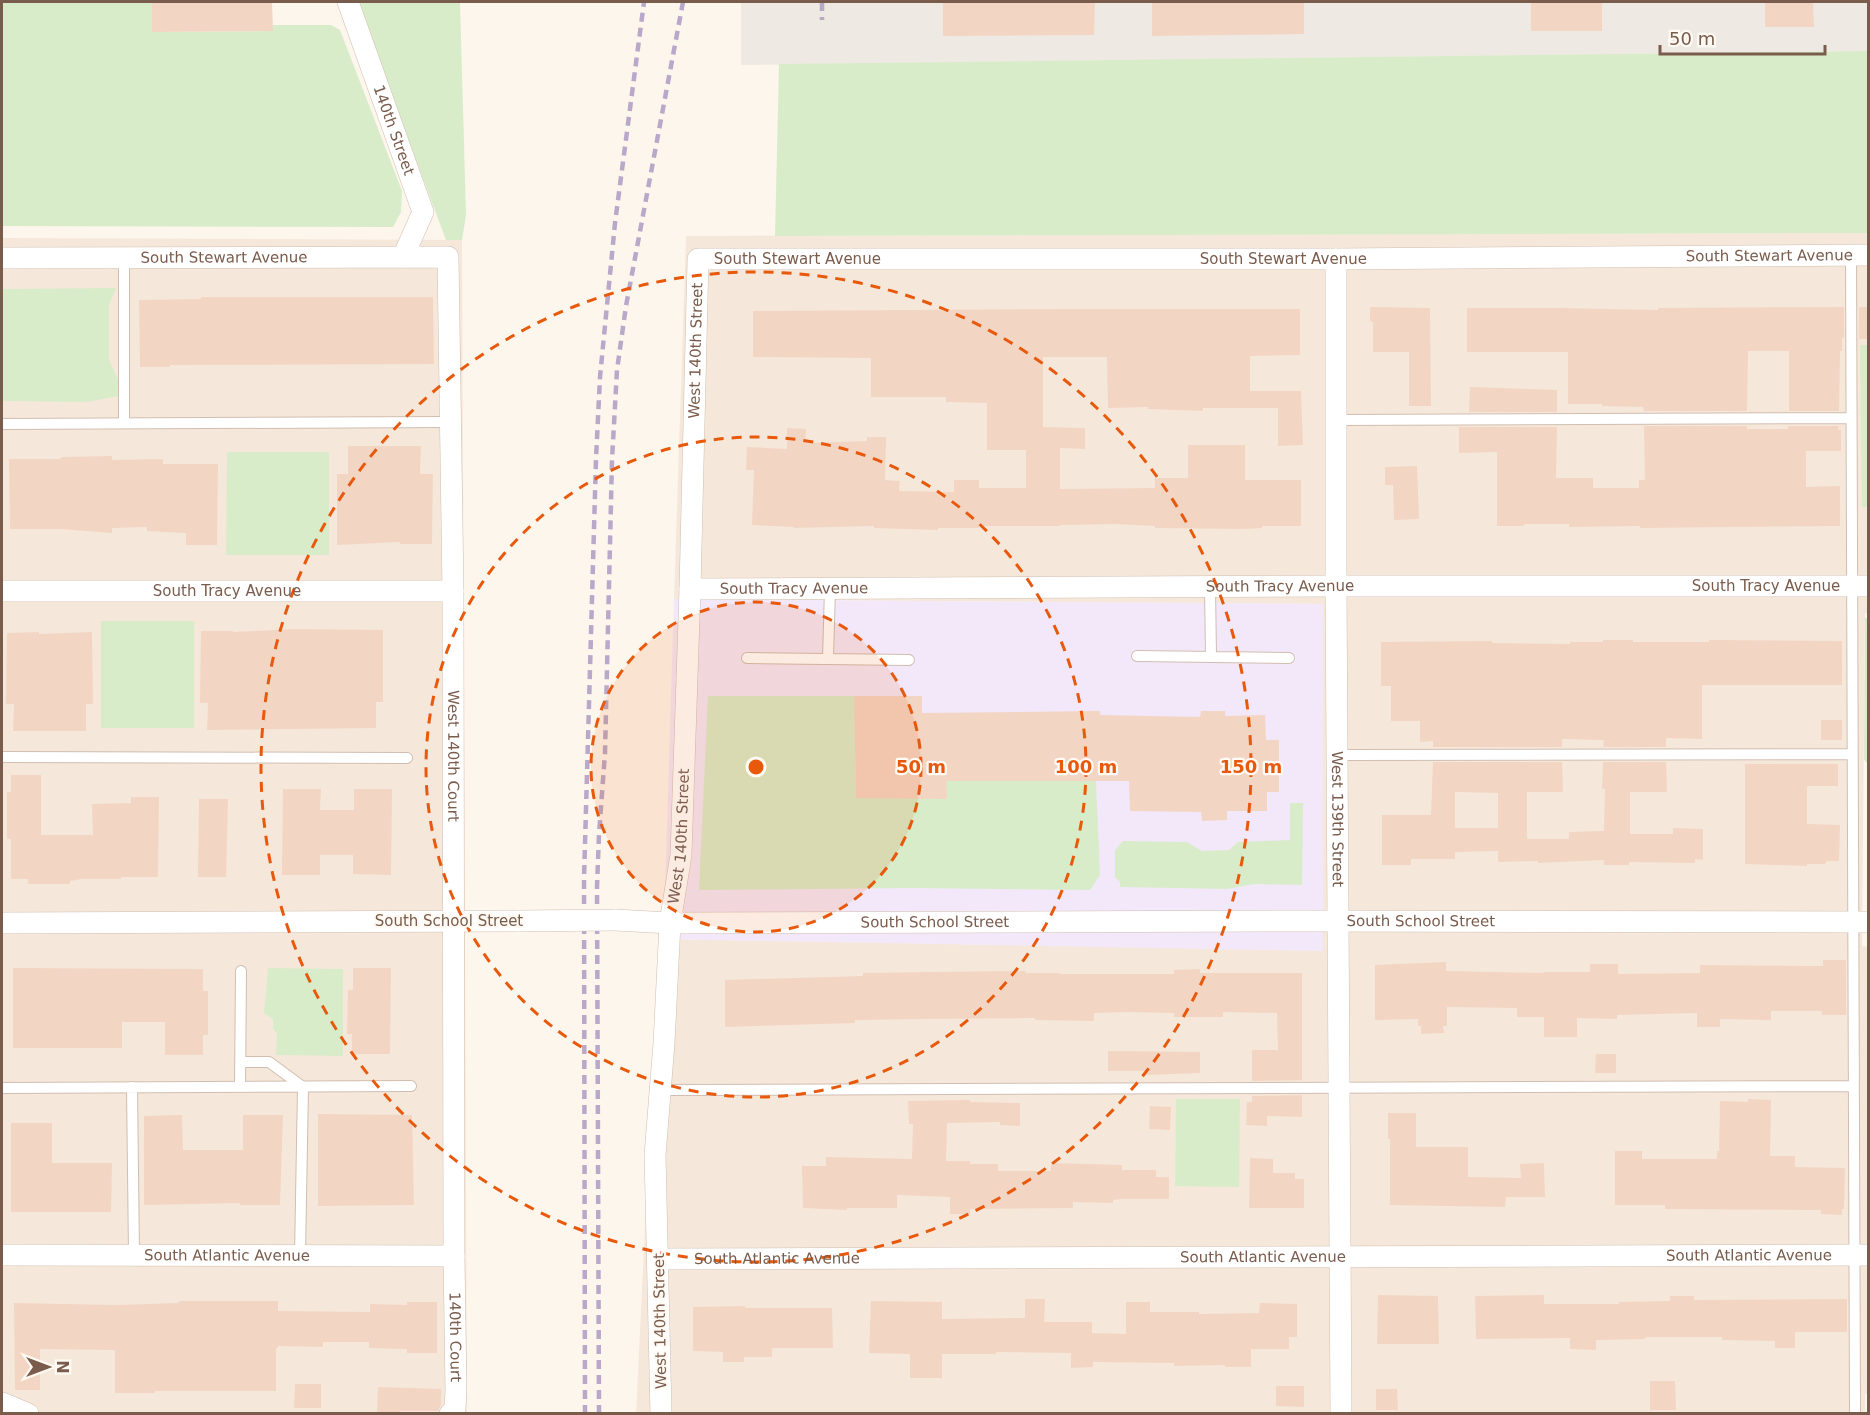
<svg xmlns="http://www.w3.org/2000/svg" width="1870" height="1415" font-family="'DejaVu Sans',sans-serif">
  <style>
    .residential { fill: #f5e8da }
    .industrial { fill: #efe9e4 }
    .education { fill: #f3e8fa }
    .green { fill: #d8ecc9 }
    .building { fill: #f3d5c3; fill-rule: evenodd }
    .lines { fill: none; stroke-linecap: round; stroke-linejoin: round }
    .service-casing { stroke: #d1beb0; stroke-width: 12 }
    .minor-casing { stroke: #d1beb0; stroke-width: 22 }
    .service { stroke: #fff; stroke-width: 10 }
    .minor { stroke: #fff; stroke-width: 21 }
    .rail { stroke: #b9a8c9; stroke-width: 4.5; stroke-dasharray: 9 6; stroke-linecap: butt }
    .minor-bridge-casing { stroke: #d1beb0; stroke-width: 22; stroke-linecap: butt }
    .minor-bridge { stroke: #fff; stroke-width: 21 }
    .ring { fill: none; stroke: #e8590c; stroke-width: 3; stroke-dasharray: 10 8 }
    .labels { text-anchor: middle; stroke-width: 4.5; stroke-linejoin: round; paint-order: stroke }
    .street-label { font-size: 15px; fill: #7a5c4d; stroke: #fffaf3 }
    .centre { fill: #e8590c; stroke: #fffaf3; stroke-width: 3 }
    .ring-label { font-size: 18px; text-anchor: middle; font-weight: bold; fill: #e8590c; stroke: #fffaf3; stroke-width: 4.5; stroke-linejoin: round; paint-order: stroke }
  </style>
  <rect width="100%" height="100%" fill="#fdf6ec"/>
  <path class="residential" d="M1868,233V613H1865L1862,946L1868,947V1394H1865V1413L636,1414L659,939L1323,950V604L674,599L686,236Z
    M2,238L462,240L467,1413L2,1414Z"/>
  <path class="industrial" d="M741,2H1868V51L741,65Z"/>
  <path class="education" d="M674,599L1323,604V951L659,939L665,893Z"/>
  <path class="green" d="M2,2H152L153,32L272,31L273,25H331L340,30L402,191L401,212L393,227L2,226Z
    M357,2H460L466,215L462,240H446Z
    M1868,51V233L775,236L779,64Z
    M116,288L109,305V360L118,379V396L87,402L3,401V289Z
    M1860,345H1868V507H1862Z
    M227,452H329V555H226Z
    M1865,618H1868V765L1864,759Z
    M101,621H194V728H101Z
    M708,696H854L856,798L946,781H1096L1100,875L1090,890L914,888L699,890Z
    M1290,803H1303L1302,885L1254,884L1228,889L1120,887V882L1115,877V850L1123,841L1187,842L1202,851L1229,850L1238,842L1290,840Z
    M268,968L343,969V1056L276,1055L277,1034L273,1029V1019L264,1013Z
    M1176,1099H1240L1239,1187L1175,1186Z"/>
  <path class="building" d="M152,2H272L273,31L152,32Z
    M943,2H1095L1094,35L943,36Z
    M1152,2H1304V34L1152,36Z
    M1531,2H1602V31H1531Z
    M1765,2H1813L1814,27H1765Z
    M201,297H433L434,364L170,365V367H140L139,300L201,299Z
    M1370,307L1430,308L1431,406H1409V352H1373V322L1370,321Z
    M1844,307V338H1842V351H1840L1839,411H1789V351H1748L1747,411H1644L1643,407L1602,406V404H1568V352H1467V308H1557L1658,310V308Z
    M1859,307H1869V339H1859Z
    M1060,309H1300V355L1250,356V391H1301L1303,445L1278,446V408H1203V411L1148,409V407L1108,408L1107,357H1043V427L1085,428V449L1060,448V489L1155,488V478H1188V445H1245V480H1301V526H1262V528L1243,529L1155,528V526L1116,524L1060,525V526H979V528H938V530L874,528V526L794,528V527L752,525L754,470H746L747,447L787,449V428L806,429L805,443L867,441V437H886L885,480L900,481L899,491L954,492V480H979V488H1026V450H987V403L946,402V397H871V358L753,357V311Z
    M1470,387L1557,390V412H1469Z
    M1644,426H1747V429H1788V426H1839L1838,430H1841V451H1806V487L1840,486V526L1640,528V526L1569,527V524H1524V526H1497V452L1459,453V427H1557L1556,478H1593V488H1639V480H1645Z
    M348,446H421L420,474H433L432,544H400V542L337,545V474H348Z
    M112,456V460L163,459V464H218L217,545H186V533L147,531V527L112,528V533L60,529H10L9,459H60L61,457Z
    M1417,466L1419,519L1394,520L1393,485H1385V467Z
    M296,629L383,630V702H376V728L207,730L208,703H200L201,631H233V632Z
    M39,632V634L92,632L93,704H86V731H13L14,704H6L7,633Z
    M1603,640H1633V642H1709V640L1842,641V685H1702V739L1666,738V747H1603L1604,740L1562,739V747H1433V741L1420,742V721H1391V686H1381V642L1492,641V643L1570,644V642H1603Z
    M854,696H922V713L1100,711V715L1200,717L1201,711H1225V716L1265,715L1266,740H1279V792H1267V811H1227V820L1202,821L1201,812L1130,811L1129,781H946L947,799L856,798Z
    M1821,720H1842V740H1821Z
    M1433,762H1562L1563,792H1527V839H1569V832L1604,831L1605,789H1602L1603,762H1666L1667,792H1630V834H1673V828L1703,829V860L1695,859V863L1629,862V865H1604V860L1538,863V861L1498,862V851L1455,852V859H1411V865H1382V815H1431ZM1455,792L1498,793V828H1455Z
    M1745,764H1838V786H1807V824L1840,825L1839,861H1827L1825,864H1807V866L1745,864Z
    M11,775H41V835H93L92,804L131,803V797H159L158,877H121V879H82L70,881V884H28V879H11V839H7V792H11Z
    M283,789H321L320,810H354V789H392L391,875L353,874V855H320V875H282Z
    M199,799H228L226,877H198Z
    M1823,960H1846V1015H1822V1011H1771V1020L1720,1019V1027H1697V1013L1617,1015V1019L1577,1018V1037H1544V1017H1517V1008L1447,1007V1026H1443L1444,1033L1421,1034V1026H1418V1019L1375,1020V965L1446,962V971L1544,973V972H1590V964H1618V974L1700,973V965L1823,966Z
    M13,968L203,969V991H208V1035H203V1055H165V1022H122V1048H13Z
    M353,968H391L390,1054H352V1034H347L348,990H353Z
    M1200,969V973H1302V1080L1252,1081V1050H1278L1277,1013L1223,1012V1017H1174V1013L1129,1012L1094,1013V1021L1035,1020V1018L923,1019L855,1020V1023L725,1027V980L863,976V973L932,972L1026,971V973H1060V974H1174V970Z
    M1108,1051L1200,1052V1073L1144,1075V1071H1108Z
    M1596,1054H1616V1073H1595Z
    M1302,1095V1117L1267,1116V1126L1246,1125L1247,1102H1252V1096Z
    M1748,1099L1771,1100L1770,1156H1795V1167L1845,1168L1844,1209H1842V1215L1821,1214V1210L1665,1209V1205H1615V1151H1642V1159H1717V1151H1719L1720,1101L1748,1102Z
    M970,1100V1102L1020,1103V1126L1000,1125V1122L947,1123L946,1161H970V1164H998V1171H1051V1163L1122,1165V1170H1156V1177H1169V1199H1121L1113,1200V1203L1073,1202V1208L970,1209V1214H950V1197L897,1195V1208H847V1210L803,1208L802,1166H826V1157L912,1159L913,1124H909L908,1101Z
    M1150,1106L1171,1107L1170,1130L1149,1129Z
    M1388,1113H1416V1147H1468V1177L1521,1178L1520,1164L1544,1163L1545,1197H1506L1505,1207L1390,1205V1139H1388Z
    M318,1114L412,1115L414,1205L318,1206Z
    M182,1115L183,1150H243V1115H283L280,1205H240V1203L144,1205V1116Z
    M11,1123H52V1163H112L111,1212H11Z
    M1250,1158L1273,1159V1173H1295V1179H1304V1208H1249Z
    M1378,1295L1438,1296L1439,1344H1377Z
    M1544,1295V1304H1619V1302L1670,1301V1296H1694V1300L1847,1299V1332H1795V1348H1775V1341L1722,1340V1337H1645V1339L1596,1340V1350L1570,1349V1338L1476,1339L1475,1296Z
    M1025,1299H1045L1044,1322H1092V1333L1126,1334V1302H1150V1312H1199V1314L1259,1313L1260,1303L1297,1304V1337H1289V1349H1251V1367H1225V1365L1174,1366V1363L1093,1362V1367L1071,1368V1353L996,1352V1354H942V1378H910V1354L869,1353L871,1301L942,1302V1319L1025,1318Z
    M179,1301H278V1311L370,1312V1304L407,1305V1302H437V1353H407V1349L369,1348V1342H323V1347L278,1346V1348H276V1391H155V1393H115V1350L40,1349V1390H15L14,1303L117,1305L179,1303Z
    M745,1306V1308H832L833,1348H772V1357H744V1362H723V1352L693,1351V1307Z
    M1650,1381H1675L1676,1410H1650Z
    M295,1384H321V1408H294Z
    M1276,1386H1304V1407L1276,1406Z
    M378,1387L441,1389V1405L438,1411H400V1413H377Z
    M1376,1389H1397L1398,1410H1376Z"/>
  <g class="lines">
    <g class="service-casing">
      <path id="service" d="M1851,255L1855,1414
        M1335,420L1851,418
        M124,423V257
        M2,424L450,422
        M1210,587L1211,656
        M1137,656L1289,658
        M747,658L909,660
        M828,658L830,589
        M1337,755L1852,754
        M2,757L407,758
        M241,1062H269L303,1087L300,1255
        M132,1087L134,1255
        M240,1087L241,971
        M2,1088L411,1086
        M660,1090L1854,1086"/>
    </g>
    <g class="minor-casing">
      <g id="minor">
        <path id="s1" d="M348,2L423,212L403,257"/>
        <path id="s2" d="M2,258L448,257L453,591L454,1256L456,1390L455,1409L450,1414"/>
        <path id="s3" d="M1336,259V586L1341,1414"/>
        <path id="s4" d="M690,589L1336,586H1868"/>
        <path id="s5" d="M2,591H453"/>
        <path id="s6" d="M615,920L670,923L1308,921L1868,922"/>
        <path d="M2,923L519,921"/>
        <path id="s7" d="M2,1255L454,1256"/>
        <path id="s8" d="M659,1259L1868,1255"/>
        <path d="M2,1403L28,1414"/>
        <path id="s9" d="M661,1414L655,1155L664,1043L670,923L681,855L690,589L698,259H1336L1868,255"/>
      </g>
    </g>
    <use href="#service" class="service"/>
    <use href="#minor" class="minor"/>
    <path class="rail" d="M822,2V20
      M585,1414L584,879L596,459L600,377L615,223L644,2
      M599,1414L597,887L599,834L605,753L612,460L617,370L626,306L683,2"/>
    <g class="minor-bridge-casing">
      <path id="minor-bridge" d="M519,921L615,920"/>
    </g>
    <use href="#minor-bridge" class="minor-bridge"/>
  </g>
  <circle cx="756" cy="767" r="165" fill="#e8590c" fill-opacity=".12"/>
  <g class="ring">
    <circle cx="756" cy="767" r="165"/>
    <circle cx="756" cy="767" r="330"/>
    <circle cx="756" cy="767" r="495"/>
  </g>
  <g class="labels">
    <g class="street-label">
      <text dy="5" stroke="none"><textPath href="#s1" startOffset="136">140th Street</textPath></text>
      <text dy="5" stroke="none"><textPath href="#s9" startOffset="2228">South Stewart Avenue</textPath></text>
      <text dy="5" stroke="none"><textPath href="#s2" startOffset="222">South Stewart Avenue</textPath></text>
      <text dy="5" stroke="none"><textPath href="#s9" startOffset="1256">South Stewart Avenue</textPath></text>
      <text dy="5" stroke="none"><textPath href="#s9" startOffset="1742">South Stewart Avenue</textPath></text>
      <text dy="5" stroke="none"><textPath href="#s9" startOffset="1065">West 140th Street</textPath></text>
      <text dy="5" stroke="none"><textPath href="#s4" startOffset="590">South Tracy Avenue</textPath></text>
      <text dy="5" stroke="none"><textPath href="#s4" startOffset="1076">South Tracy Avenue</textPath></text>
      <text dy="5" stroke="none"><textPath href="#s4" startOffset="104">South Tracy Avenue</textPath></text>
      <text dy="5" stroke="none"><textPath href="#s5" startOffset="225">South Tracy Avenue</textPath></text>
      <text dy="5" stroke="none"><textPath href="#s2" startOffset="945">West 140th Court</textPath></text>
      <text dy="5" stroke="none"><textPath href="#s3" startOffset="560">West 139th Street</textPath></text>
      <text dy="5" stroke="none"><textPath href="#s9" startOffset="579">West 140th Street</textPath></text>
      <text x="449" y="926">South School Street</text>
      <text dy="5" stroke="none"><textPath href="#s6" startOffset="806">South School Street</textPath></text>
      <text dy="5" stroke="none"><textPath href="#s6" startOffset="320">South School Street</textPath></text>
      <text dy="5" stroke="none"><textPath href="#s7" startOffset="225">South Atlantic Avenue</textPath></text>
      <text dy="5" stroke="none"><textPath href="#s8" startOffset="1090">South Atlantic Avenue</textPath></text>
      <text dy="5" stroke="none"><textPath href="#s8" startOffset="604">South Atlantic Avenue</textPath></text>
      <text dy="5" stroke="none"><textPath href="#s8" startOffset="118">South Atlantic Avenue</textPath></text>
      <text transform="translate(660 1321) rotate(-91)" y="5">West 140th Street</text>
      <text dy="5" stroke="none"><textPath href="#s2" startOffset="1526">140th Court</textPath></text>
    </g>
  </g>
  <circle cx="756" cy="767" r="9" class="centre"/>
  <g class="ring-label">
    <text x="921" y="773">50 m</text>
    <text x="1086" y="773">100 m</text>
    <text x="1251" y="773">150 m</text>
  </g>
  <rect width="1870" height="1415" fill="none" stroke="#7a5c4d" stroke-width="6"/>
  <g transform="translate(48 1367) rotate(90)" stroke="#fffaf3" stroke-width="4.5" paint-order="stroke">
  <path d="M0-4.5L10 22L0 15L-10 22Z" fill="#7a5c4d"/>
  <text y="-9" font-size="16" font-weight="bold" text-anchor="middle" fill="#7a5c4d">N</text>
  </g>
  <path d="M1660 45v9h165v-9" fill="none" stroke="#7a5c4d" stroke-width="3"/>
  <text x="1669" y="45" font-size="18" fill="#7a5c4d" stroke="#fffaf3" stroke-width="4.5" paint-order="stroke">50 m</text>
</svg>
